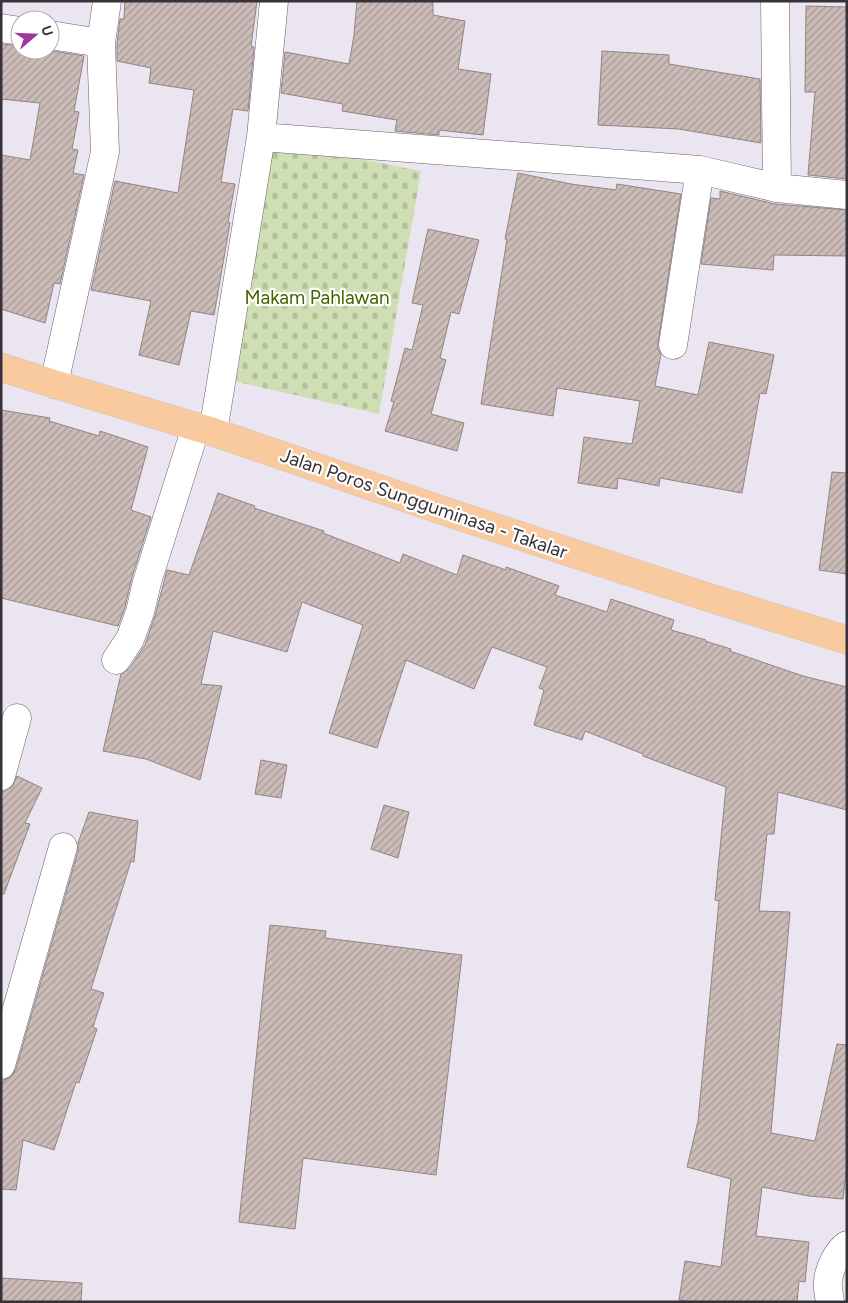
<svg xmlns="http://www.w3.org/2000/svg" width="848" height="1303" font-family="Figtree,sans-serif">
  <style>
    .cemetery { fill: url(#cemetery-stones) }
    .building { fill: url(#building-hatch); stroke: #938480 }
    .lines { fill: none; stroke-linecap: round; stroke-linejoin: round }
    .minor-casing { stroke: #67616c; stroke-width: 29 }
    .trunk-casing { stroke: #c7c6c7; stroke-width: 29 }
    .minor { stroke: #fff; stroke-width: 28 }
    .trunk { stroke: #faca9f; stroke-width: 28 }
    .labels { text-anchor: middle; stroke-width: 4.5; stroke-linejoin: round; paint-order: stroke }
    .park-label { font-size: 19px; fill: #495f00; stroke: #fff }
    .street-label { font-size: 19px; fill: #363338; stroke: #fff }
  </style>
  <defs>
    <pattern id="cemetery-stones" width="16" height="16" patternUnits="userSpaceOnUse" patternTransform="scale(1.25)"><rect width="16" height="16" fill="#cfdfb3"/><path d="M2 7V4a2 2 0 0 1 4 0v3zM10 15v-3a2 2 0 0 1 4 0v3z" fill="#b2c09b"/></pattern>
    <pattern id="building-hatch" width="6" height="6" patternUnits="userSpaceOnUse" patternTransform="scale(1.25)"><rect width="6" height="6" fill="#ccbcb8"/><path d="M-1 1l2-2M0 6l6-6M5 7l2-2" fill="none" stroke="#a69997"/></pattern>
  </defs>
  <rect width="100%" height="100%" fill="#ebe4f1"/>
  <path class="cemetery" d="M265,140L421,171L379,414L220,378Z"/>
  <path class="building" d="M125,1H257L251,46L254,47L248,111L233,109L221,182L235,184L228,222L230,223L214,315L191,311L179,365L139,355L151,301L91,290L115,181L178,193L194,90L149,83L151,68L117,61V44L120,19H124Z
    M357,1H433V15L465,21L458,69L491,74L483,135L439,130V135L395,131L397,120L342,111L343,104L281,93L285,52L349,64L354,35Z
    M806,6L847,7V179L808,175L815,92H805Z
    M1,44L20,46V50H46L84,56L74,111L79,112L72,149L78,150L73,173L84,175L60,284L54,283L45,323L1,309V155L30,160L40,103L1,99Z
    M602,51L669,55V64L760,79L761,143L679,129L598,125Z
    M518,173L571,184L616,190L617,184L681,194L658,343V350L661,354L655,386L698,395L709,342L774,355L766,394L760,393L742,493L660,478L659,486L618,478L617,489L578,483L584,437L632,444L640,401L557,388L553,416L481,404L507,239H505Z
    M720,191L775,204L847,210V256L774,255L773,270L701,264L711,198L720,199Z
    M428,229L479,240L459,314L451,312L440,358L446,360L431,414L464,423L457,451L385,431L394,402L391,401L405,348L412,350L423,305L412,303Z
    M1,410L50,418L49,421L99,436L100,431L148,447L131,510L151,517L132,577L125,607L118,626L1,598Z
    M832,472L847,473V574L819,570Z
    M218,493L255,506L254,508L324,531L323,533L400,563L403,554L457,575L463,555L506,570V567L559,586L555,595L607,612L611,599L674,620L671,630L706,640L705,641L731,649L730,651L803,676L847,687V810L778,792L774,834H767L759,911L790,912L771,1133L815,1141L837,1044L847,1045V1164L843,1199L809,1196L762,1187L756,1236L809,1242L805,1282L799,1281L797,1302H692L679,1300L685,1261L721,1267L731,1179L687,1167L698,1121L719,901L715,900L726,787L643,756V754L585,731L582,740L534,725L544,690L539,688L547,667L492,647L474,689L406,660L377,748L329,733L363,625L302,602L287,652L213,631L201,684L222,686L200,780L146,759L103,751L121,674L129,669L145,645L155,616L167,570L189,575Z
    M261,760L287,765L281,798L255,794Z
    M17,776L42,788L25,823L30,824L4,894H1V791H5L12,787Z
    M384,805L409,812L398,858L371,849Z
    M89,812L138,821L134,862L131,861L91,989L104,993L93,1027L97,1029L79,1083L76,1082L54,1150L23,1140L16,1190L1,1189V1086L4,1080L11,1077L16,1069L78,851V843Z
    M270,925L326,931L325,938L462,955L436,1175L303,1158L295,1229L239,1222Z
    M1,1278L82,1283L81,1302H1Z"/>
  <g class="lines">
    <g class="minor-casing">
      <path id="minor" d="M775,1L777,188L847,195
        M1,28L20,31
        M50,35L101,43
        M261,137L700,170L777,188
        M673,345L700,170
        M54,384L105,152L101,43L107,1
        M213,432L261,137L274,1
        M116,660L130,639L140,612L147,582L196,427
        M1,776L17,718
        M1,1065L63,847
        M830,1302C829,1295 827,1288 828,1281C829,1269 837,1252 847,1245"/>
    </g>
    <g class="trunk-casing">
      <path id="trunk" d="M1,367L54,384L213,432L453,514L704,596L847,640"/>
    </g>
    <use href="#minor" class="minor"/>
    <use href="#trunk" class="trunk"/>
  </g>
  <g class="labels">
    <g class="park-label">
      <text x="317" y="304">Makam Pahlawan</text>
    </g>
    <g class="street-label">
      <text transform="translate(424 503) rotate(19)" y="7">Jalan Poros Sungguminasa - Takalar</text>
    </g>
  </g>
  <rect width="848" height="1303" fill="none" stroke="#363338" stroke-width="5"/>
  <g transform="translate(35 35) rotate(71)"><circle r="24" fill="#ffffff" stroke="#afadaf"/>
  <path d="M0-4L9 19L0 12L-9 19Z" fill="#9d3699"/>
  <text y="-8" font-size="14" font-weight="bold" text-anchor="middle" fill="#363338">U</text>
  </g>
</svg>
